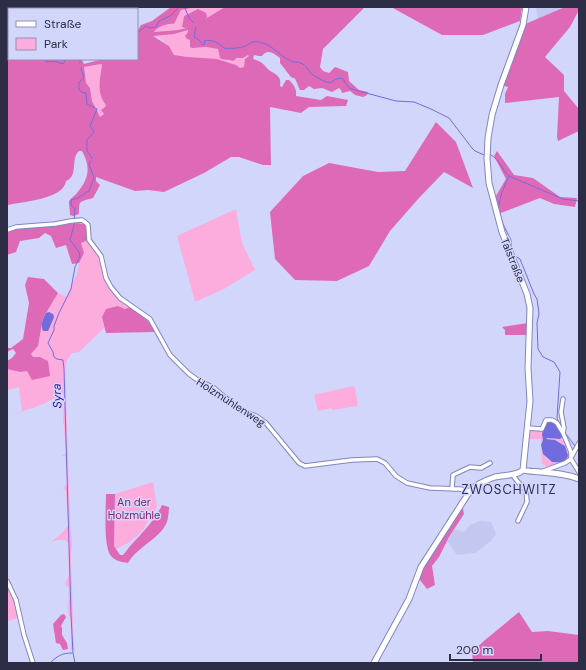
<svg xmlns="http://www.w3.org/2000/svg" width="586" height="670" font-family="'DM Sans',sans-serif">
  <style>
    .built { fill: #c4c7ef }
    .green { fill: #fdacde }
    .forest { fill: #de6ab7; fill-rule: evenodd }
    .water { fill: #716cde }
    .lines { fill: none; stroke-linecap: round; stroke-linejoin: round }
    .stream { stroke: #716cde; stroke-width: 1 }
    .street-casing { stroke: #8385be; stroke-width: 5.5 }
    .secondary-casing { stroke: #8385be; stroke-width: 7 }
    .street { stroke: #fff; stroke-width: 3.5 }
    .secondary { stroke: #fff; stroke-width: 5 }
    .labels { text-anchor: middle; stroke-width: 3; stroke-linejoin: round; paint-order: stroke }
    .street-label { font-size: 11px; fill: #2d2d45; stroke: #d3d6fb }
    .park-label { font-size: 11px; fill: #871f69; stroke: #d3d6fb }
    .water-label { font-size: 12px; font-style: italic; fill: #35099a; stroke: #d3d6fb }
    .quarter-label { font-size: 13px; letter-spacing: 1px; fill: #2e2d5e; stroke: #d3d6fb }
  </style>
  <rect width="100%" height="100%" fill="#d3d6fb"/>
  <path class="built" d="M536,7H565L538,19Z
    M480,521L491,522L496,534L491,541L475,553L457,555L447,541L455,529L464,532L470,525Z"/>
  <path class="green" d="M196,7H225L204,20L198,9L184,16L182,27H187L178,30L153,32C158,27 167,23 174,24L181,10Z
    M188,30L191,42L197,48L206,47L218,49L224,60L243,58L248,55L249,57L244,68H240L231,63L211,59L188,57L174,55L169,46L158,37L147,38L137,44C142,41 146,37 152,36C164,33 176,34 188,30Z
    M100,63L102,65C100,79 96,93 106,105L102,112L104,114L100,117L92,101L90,88L86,83L84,67Z
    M236,209L242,243L255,270L224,289L195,302L177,236Z
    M88,240L101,258L106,282L116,296L130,307L125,309L118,306L102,317L105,327L79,352L72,353L67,360L65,369L70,520L72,544L71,556L74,650H70L71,646V621L68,612L69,588L65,584L69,575L68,543L65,540H57L51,542L63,532L68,525L66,491L64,488L59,489L65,487L67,484L66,458L65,456H61L66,453L64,426L63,422L64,396L62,394L60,395C42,406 27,410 7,416L22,411L19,387L7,390V369L20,372L27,371L44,358L33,357L31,354L38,346L43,318L58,293L66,297L77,274L79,263L84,254L81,243Z
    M353,386L355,388L358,406L332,410V408L318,411L314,395Z
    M531,429L543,430L545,458L554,463L564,461L568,455C567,443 556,440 546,439V438L560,439L563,436L571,455L569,460L548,468L542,463L541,439H528V437H530Z
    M153,482L157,507L154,515L149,519L144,529L137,536L130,542L116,549L114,546L115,494Z
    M7,586L16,605L18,618L7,621Z"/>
  <path class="forest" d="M7,7H112V9H9V59H82L84,64L103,59H137V31L141,25L152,21L171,7H196L181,10L174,24C168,23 157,27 154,32L178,30L186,28L182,27L184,16L198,9L206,13L207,17L205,19L225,7H365L323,49L320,67L323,71L329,73L335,67L348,72L349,81L359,90L368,92L367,95L363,97L355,95L350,91L342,93L341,90L339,88L332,92L322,88L314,89L309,86L304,90H300C298,87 298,84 296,81C294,76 296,80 291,77C290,76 282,65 280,63V58C274,54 268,48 262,56H259L254,55L253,59C256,60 259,61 262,63C265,65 266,68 269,70C276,75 282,76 280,86L282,87L286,80H289C294,85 297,89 296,96L321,100L327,96L348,100L346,106L309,107L301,113L270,107L271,165H263L239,157H231L204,173L164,192L148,190L135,191L96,177V181L100,185L93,198C79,202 79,200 79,214L73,216L70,215C70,211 69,206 69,202C70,198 75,196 77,193C89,179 91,167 82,151H79C70,159 79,176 66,181C64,199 22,202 7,205ZM188,30V32L185,36L187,39L190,40V47L192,48L206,47L218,49L220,58C225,61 228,59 233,61L237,58H243L248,55L249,56L245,59L244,67L240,68L236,65L217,59L188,57L174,55L169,46L153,36L174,34ZM101,64L102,65C100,79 96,93 106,105L105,107L101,110L104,114L100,117L92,101L90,88L86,83L84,67Z
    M391,7H522L520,21L483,35H442Z
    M565,7H579V10L570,27L545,57L564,75V91L579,109V131L558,141L557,137L559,97L505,103V94L508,87L501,85L523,25Z
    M436,122L456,142L473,188L444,172L419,198L390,231L369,266L337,281L295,280L275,259L270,212L303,176L329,163L378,172L405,171Z
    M497,151L514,175L533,178L560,197L577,198L575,207L554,204L540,198L498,214L494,199L506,179L494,156Z
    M76,223L84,224L88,231V240L81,243L84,253L79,263L72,264L66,245L56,248L51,236L45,233L39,238L20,241L16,252L7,255V230L16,227L54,226Z
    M28,277L44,279L58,293L43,318L38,346L31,354L33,357H40L48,361L50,376L32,380L27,371L20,372L7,369V361L12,358L16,353L13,349L7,352V348H11L23,339L29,303L25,285Z
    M118,306L125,309L130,307L148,321L156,332L106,333L102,317L106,309Z
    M528,323L527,335H505V330L502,327Z
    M106,494H115L114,546L120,555H123C126,552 128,548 131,545C143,532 155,520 162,505L169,507C169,512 168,518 167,522C160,539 138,546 128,563C122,562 115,561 111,556C103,546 106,508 106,494Z
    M462,503L464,514L449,537L439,557L432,566L435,585L427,589L420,580L416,579Z
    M519,612L532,632L548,631L579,635V663H473L472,652L485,640Z
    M64,614L66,617L61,626L62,628V635L67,643L68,649L63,650L60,644L56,643L53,624L61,615Z"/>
  <path class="water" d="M49,312L53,314L54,317L49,329L48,331H43C40,325 43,318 46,313Z
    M548,421L554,422L563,436L560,439L547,438L546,439L555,440L565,446L568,455C567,462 559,463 552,462L543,454L541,445L543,440L542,434L545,424Z"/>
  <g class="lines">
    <path class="stream" d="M180,7L185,8L187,7
      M185,8L189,18L194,23
      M196,27L194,37L199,40L203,45L205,44L204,41C213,39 218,43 224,48C227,49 239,48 242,47C251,45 249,39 263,43C273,46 279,55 289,60C293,63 298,61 303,64C308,68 310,74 313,75C318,78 325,82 330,83L336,79L342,78L349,88L355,90L396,101L414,102L431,109L449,118L472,148L475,151L484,155
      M137,33L146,26L150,28L156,27L159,21L170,16L179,7
      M7,56L9,55
      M43,59L47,62L54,61L63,64L66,59
      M80,59V63
      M81,68L84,78L79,82V89L81,92L86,93L87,104L97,109L90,126L94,132L87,140V151L92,158V159
      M491,155C499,159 502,170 509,176L502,192L498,208L503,224L511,240V249L515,256L520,259L534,294L537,299L538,306L539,314L537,323L538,349L543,357L554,362L560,372L557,418L559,423
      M509,176L563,199L579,201
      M566,434L575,446
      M50,663C57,656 62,653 72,653
      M75,663L73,653L71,615L64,369L63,360L57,359L54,357L53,352L48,343L54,330V326L59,313L71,289L75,267L80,256L79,252L70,240L74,225L75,209L71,205V200C79,199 82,194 89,191L94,178L89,164L91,161"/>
    <g class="street-casing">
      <path id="street" d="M7,230L16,227L55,224L71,221L82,220L85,222L88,225L89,240L101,256L106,278L111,287L120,298L150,319L170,355L188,373L196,379L214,388L235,406L243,411L256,416L266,423L299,463L305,466L352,460L377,459L385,463L396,476L407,483L430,488L460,489L470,491
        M563,399L561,412L564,428L563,433L571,452V459L579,472
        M527,428L542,429L546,420H552L557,423L563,433
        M572,456L579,443
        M541,472L565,463L571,459
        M512,474L518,482L526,490L527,502L518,521
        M452,489L453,475L470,467L481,468L490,463
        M7,581L16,600L24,635L33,663"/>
    </g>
    <g class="secondary-casing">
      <path id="secondary" d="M523,470L530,401L528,368L530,308L527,294L502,232L489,183L487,158L488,138L492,115L501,85L523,25L526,7
        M523,470C529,472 535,471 541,472C554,473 567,474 579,479
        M374,663L409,599L421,567L470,491C476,484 486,480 495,477C503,475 517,476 523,470"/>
    </g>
    <use href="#street" class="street"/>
    <use href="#secondary" class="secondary"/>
  </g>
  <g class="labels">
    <g class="street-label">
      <text transform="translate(513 260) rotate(68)" y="4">Talstraße</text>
      <text transform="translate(231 402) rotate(33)" y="4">Holzmühlenweg</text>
    </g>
    <g class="park-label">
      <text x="134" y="506">An der<tspan x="134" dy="13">Holzmühle</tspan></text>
    </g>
    <g class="water-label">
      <text transform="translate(57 396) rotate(-92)" y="4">Syra</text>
    </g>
    <g class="quarter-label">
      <text x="509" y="494">ZWOSCHWITZ</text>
    </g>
  </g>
  <rect width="586" height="670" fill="none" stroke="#2d2d45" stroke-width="16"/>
  <rect x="8" y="8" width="130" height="52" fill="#d3d6fb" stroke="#9192b2"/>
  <rect x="16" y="21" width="20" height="6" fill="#ffffff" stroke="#9192b2"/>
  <text x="44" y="28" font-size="12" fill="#2d2d45">Straße</text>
  <rect x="16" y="38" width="20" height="12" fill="#fdacde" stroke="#9192b2"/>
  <text x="44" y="48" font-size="12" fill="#2d2d45">Park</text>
  <path d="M450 654v6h91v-6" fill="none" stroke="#2d2d45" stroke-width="2"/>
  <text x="456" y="654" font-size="12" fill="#2d2d45" stroke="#d3d6fb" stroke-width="3" paint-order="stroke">200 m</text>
</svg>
